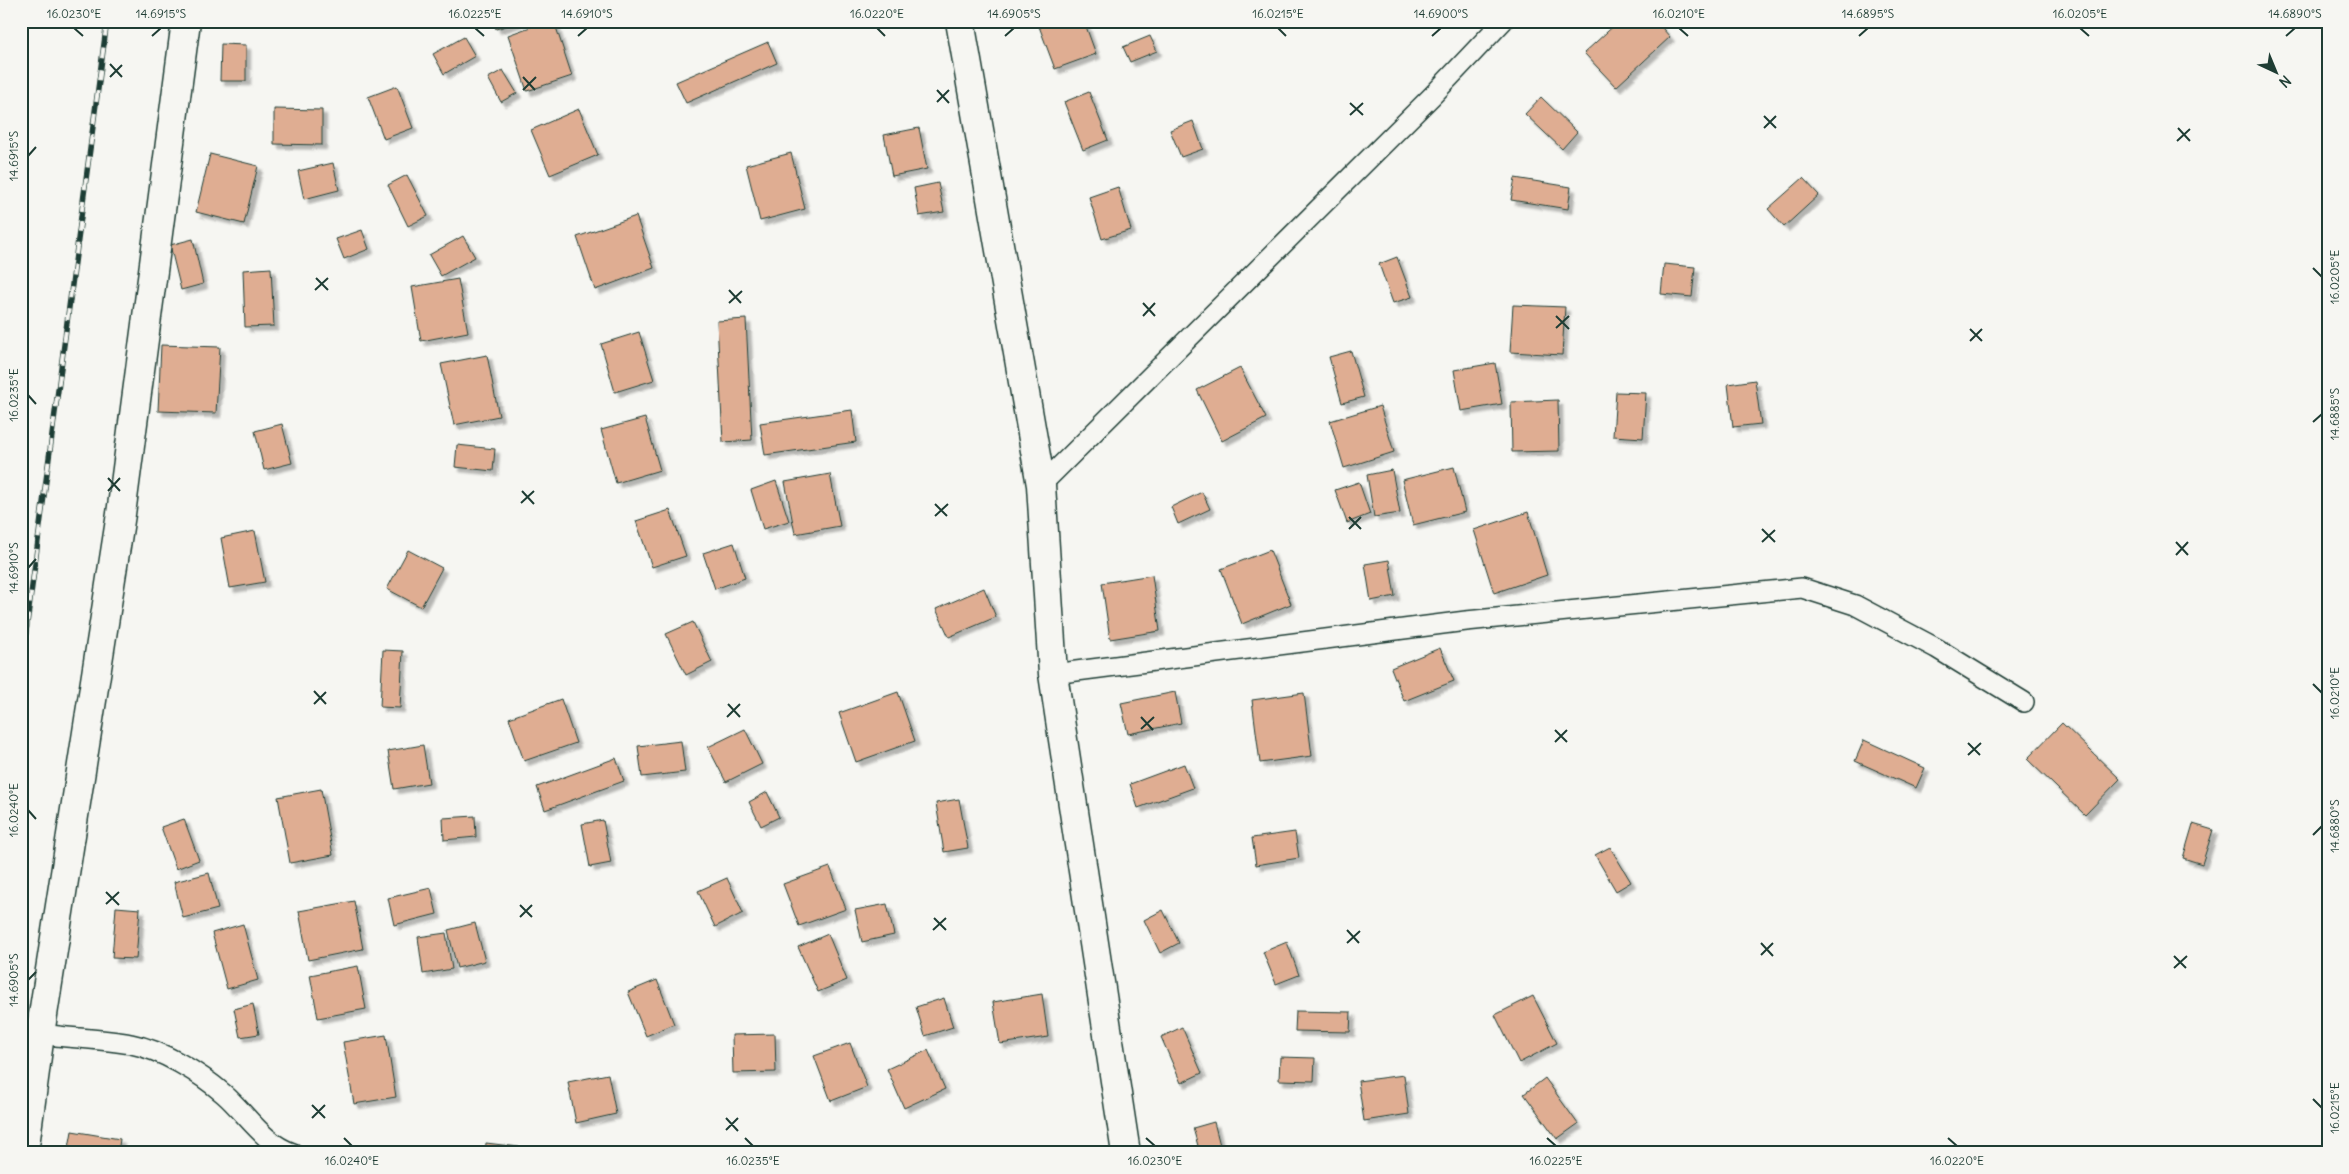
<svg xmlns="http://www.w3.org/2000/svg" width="2349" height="1174" font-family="Delius,sans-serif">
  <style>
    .building { fill: #dfad92; stroke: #1f3d34; filter: url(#shadow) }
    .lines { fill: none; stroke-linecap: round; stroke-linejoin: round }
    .service-casing { stroke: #1f3d34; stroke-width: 22 }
    .minor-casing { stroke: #1f3d34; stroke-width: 31 }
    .service { stroke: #f6f6f2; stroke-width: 19 }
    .minor { stroke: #f6f6f2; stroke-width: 28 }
    .rail-casing { stroke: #1f3d34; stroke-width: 5.5 }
    .rail { stroke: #f6f6f2; stroke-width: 4; stroke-dasharray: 11; stroke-linecap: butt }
    .ticks { fill: none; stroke: #1f3d34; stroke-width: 2 }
    .neatline { fill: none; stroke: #1f3d34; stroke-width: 2 }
    .ticks-label { font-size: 12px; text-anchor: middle; fill: #1f3d34 }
  </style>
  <defs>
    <filter id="shadow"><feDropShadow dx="4.5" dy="4.5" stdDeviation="1" flood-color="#0004"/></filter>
  </defs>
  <rect width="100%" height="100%" fill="#f6f6f2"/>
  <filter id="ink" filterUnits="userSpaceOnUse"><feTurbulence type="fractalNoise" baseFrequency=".02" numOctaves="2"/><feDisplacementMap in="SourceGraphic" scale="10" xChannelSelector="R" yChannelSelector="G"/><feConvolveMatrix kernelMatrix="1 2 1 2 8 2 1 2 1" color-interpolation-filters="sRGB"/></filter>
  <g filter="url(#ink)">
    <path class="building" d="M493,21H522L496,29Z
      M547,21H554L572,76L527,91L508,35Z
      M1037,21H1084L1096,54L1055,69Z
      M1619,21H1656L1670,37L1616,87L1584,53Z
      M1150,36L1157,51L1130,62L1123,47Z
      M464,37L475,56L444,74L433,54Z
      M768,42L777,63L686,103L676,82Z
      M221,44L246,45V81H220Z
      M503,70L517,93L501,102L488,78Z
      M397,86L413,128L384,139L368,97Z
      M1089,92L1108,140L1083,150L1064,102Z
      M1541,97L1577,132L1562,149L1525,114Z
      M274,109L322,110V145L274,144Z
      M579,109L598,155L550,175L531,130Z
      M1193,121L1203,149L1181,157L1170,130Z
      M919,128L927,169L892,176L884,135Z
      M791,153L805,209L760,221L746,165Z
      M210,154L258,166L244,224L196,212Z
      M333,163L339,190L304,199L298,171Z
      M407,175L428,216L408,226L388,185Z
      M1515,178L1571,187L1568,209L1511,200Z
      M1803,178L1819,195L1784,227L1768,209Z
      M938,183L944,212L919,216L914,188Z
      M1118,187L1131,230L1102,239L1089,197Z
      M636,216L654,268L595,290L577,237Z
      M362,230L369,249L344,259L336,239Z
      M463,236L475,257L441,276L429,255Z
      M193,239L203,284L181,290L170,245Z
      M1397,257L1412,297L1393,303L1379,264Z
      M1664,264L1695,267L1692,297L1661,294Z
      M271,268L274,326L245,327L243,270Z
      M458,279L468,332L421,341L412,287Z
      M1513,305L1565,307L1562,355L1510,352Z
      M746,319L752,440L723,442L717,321Z
      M639,332L654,380L615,392L601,344Z
      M161,345L220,347L216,413L158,411Z
      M1351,351L1364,397L1342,403L1329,357Z
      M487,355L499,416L454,425L441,364Z
      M1495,363L1502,404L1461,411L1454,370Z
      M1240,368L1266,418L1222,441L1197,390Z
      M1755,380L1761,424L1733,427L1728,384Z
      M1616,392L1646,393L1643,438L1613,436Z
      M1558,400L1559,451L1512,452L1511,402Z
      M1380,406L1394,452L1344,468L1330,421Z
      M852,410L856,442L765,455L760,423Z
      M645,418L660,470L616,483L601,430Z
      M282,424L292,463L264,470L255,431Z
      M457,445L495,449L493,471L455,467Z
      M1454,467L1465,512L1413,525L1402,480Z
      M1392,470L1400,513L1374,517L1367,475Z
      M830,474L840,526L795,534L785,482Z
      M776,481L789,521L763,529L751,490Z
      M1359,482L1370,514L1347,523L1335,490Z
      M1202,492L1210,509L1178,524L1171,507Z
      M670,510L686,556L652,567L636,521Z
      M1528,512L1547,575L1494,593L1474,530Z
      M255,531L265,582L230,588L221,538Z
      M734,543L745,578L715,589L703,553Z
      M408,550L442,568L421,607L387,589Z
      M1270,550L1291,604L1242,624L1221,569Z
      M1389,560L1395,596L1371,601L1365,564Z
      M1152,575L1160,631L1110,639L1102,583Z
      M984,588L996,617L949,637L936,609Z
      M693,622L712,662L686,675L666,634Z
      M1440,648L1454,681L1404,701L1391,668Z
      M383,650L403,651L400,708L380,707Z
      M898,692L915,741L856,762L839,713Z
      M1175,692L1181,723L1128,734L1121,703Z
      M1304,693L1312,756L1260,763L1252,700Z
      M561,699L576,743L524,761L509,718Z
      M2062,723L2120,779L2085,815L2027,759Z
      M745,729L762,764L726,782L708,747Z
      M1864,740L1925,768L1916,788L1855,761Z
      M681,741L685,772L642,777L638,746Z
      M423,745L429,783L394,789L388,751Z
      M616,758L624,781L545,810L537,787Z
      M1184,764L1193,788L1138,808L1130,784Z
      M321,789L333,855L290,863L278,797Z
      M767,792L779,817L761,826L749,802Z
      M959,799L968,848L944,852L936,803Z
      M475,816L476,837L444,840L443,818Z
      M184,819L199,860L176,869L161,827Z
      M603,820L611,863L590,867L582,824Z
      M2193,824L2213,830L2202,864L2183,858Z
      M1295,832L1299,858L1256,865L1252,838Z
      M1610,847L1631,882L1616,891L1595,855Z
      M830,867L846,909L799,926L783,884Z
      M209,873L218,909L183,918L174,882Z
      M727,878L743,913L715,927L698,891Z
      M431,888L437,914L394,925L388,898Z
      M354,901L363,949L308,960L299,911Z
      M887,904L894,935L862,942L855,910Z
      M116,907L140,909L136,959L112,958Z
      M1163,910L1179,943L1160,953L1144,920Z
      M475,923L485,961L457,968L448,930Z
      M243,924L258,980L227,989L212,933Z
      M446,933L452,969L423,974L418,937Z
      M828,934L847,980L818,992L798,947Z
      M1287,942L1299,975L1276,984L1263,952Z
      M358,966L366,1009L318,1018L310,975Z
      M657,980L674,1024L646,1036L628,992Z
      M1042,994L1048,1037L1000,1044L993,1002Z
      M1533,996L1557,1043L1519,1063L1495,1015Z
      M944,998L953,1027L925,1036L916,1007Z
      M253,1004L259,1034L240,1037L234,1009Z
      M1296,1011L1351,1012L1350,1032L1295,1031Z
      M1182,1027L1202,1073L1181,1083L1161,1037Z
      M775,1034L776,1072L733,1073L732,1035Z
      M386,1035L396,1097L354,1104L343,1042Z
      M850,1043L867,1087L831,1101L814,1056Z
      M928,1050L945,1089L904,1108L887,1069Z
      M1280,1057L1315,1058L1314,1081L1279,1080Z
      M608,1074L616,1114L576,1123L568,1082Z
      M1404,1075L1409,1114L1364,1121L1358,1081Z
      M1545,1078L1578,1124L1557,1139L1524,1094Z
      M1214,1122L1221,1149L1200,1153L1193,1128Z
      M72,1131L120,1139L118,1153H68Z
      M486,1143L519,1147L518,1153H485Z"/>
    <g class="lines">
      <g class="service-casing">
        <path id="service" d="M1041,485L1432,96L1503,21
          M1053,674L1466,621L1802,588L1855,605L1936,648L2024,702
          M40,1034C70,1038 101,1039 131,1044C162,1050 200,1073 224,1094C246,1113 264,1144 293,1153"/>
      </g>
      <g class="minor-casing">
        <path id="minor" d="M960,21L1041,485L1053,674L1126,1153
          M24,1153L40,1034L121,514L186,21"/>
      </g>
      <use href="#service" class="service"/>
      <use href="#minor" class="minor"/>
      <g class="rail-casing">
        <path id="rail" d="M21,669L107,21"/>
      </g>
      <use href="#rail" class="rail"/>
    </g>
  </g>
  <path class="ticks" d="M74,28L83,36M475,28L484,36M877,28L885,36M1278,28L1286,36M1679,28L1688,36M2080,28L2089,36M152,36L161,28M578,36L587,28M1005,36L1014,28M1432,36L1441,28M1859,36L1868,28M2286,36L2295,28M110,64L122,77M110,77L122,65M523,77L535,90M523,90L536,77M937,90L949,103M937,102L949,90M1350,103L1363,115M1350,115L1363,103M1764,116L1776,128M1764,128L1776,116M2178,128L2190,141M2177,141L2190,129M28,156L36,147M2313,268L2322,277M316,278L328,290M315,290L328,278M729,290L741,303M729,303L742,291M1143,303L1155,316M1143,316L1155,303M1556,316L1569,329M1556,328L1569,316M1970,329L1982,341M1970,341L1982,329M28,395L36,404M2313,422L2322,414M108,478L120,491M108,491L120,478M522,491L534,504M521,503L534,491M935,504L947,516M935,516L948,504M1349,517L1361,529M1349,529L1361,517M1762,529L1775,542M1762,542L1775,530M2176,542L2188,555M2176,555L2188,542M28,568L36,559M2313,684L2322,693M314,691L326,704M314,704L326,692M728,704L740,717M727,717L740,704M1141,717L1153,730M1141,729L1154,717M1555,730L1567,742M1555,742L1567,730M1968,743L1980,755M1968,755L1981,743M28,810L36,819M2313,835L2322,826M106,892L119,905M106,904L119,892M520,905L532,917M520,917L532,905M934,918L946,930M933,930L946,918M1347,930L1359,943M1347,943L1360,931M1761,943L1773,956M1761,955L1773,943M2174,956L2186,968M2174,968L2187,956M28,980L36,972M2313,1099L2322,1108M312,1105L325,1118M312,1118L325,1105M726,1118L738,1131M726,1130L738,1118M344,1138L352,1146M745,1138L753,1146M1146,1138L1155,1146M1547,1138L1556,1146M1948,1138L1957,1146"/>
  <rect width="2349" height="1174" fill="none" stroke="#f6f6f2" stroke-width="55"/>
  <g transform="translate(2276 72) rotate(136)" stroke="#f6f6f2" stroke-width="4" paint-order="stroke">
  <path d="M0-4L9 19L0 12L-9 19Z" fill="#1f3d34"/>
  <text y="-8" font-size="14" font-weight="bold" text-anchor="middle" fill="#1f3d34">N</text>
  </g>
  <rect x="28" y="28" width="2294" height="1118" class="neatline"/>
  <g class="ticks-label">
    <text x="74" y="18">16.0230°E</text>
    <text x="161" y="18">14.6915°S</text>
    <text x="475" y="18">16.0225°E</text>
    <text x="587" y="18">14.6910°S</text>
    <text x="877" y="18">16.0220°E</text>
    <text x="1014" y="18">14.6905°S</text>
    <text x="1278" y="18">16.0215°E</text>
    <text x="1441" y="18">14.6900°S</text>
    <text x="1679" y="18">16.0210°E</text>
    <text x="1868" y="18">14.6895°S</text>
    <text x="2080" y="18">16.0205°E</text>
    <text x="2295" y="18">14.6890°S</text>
    <text transform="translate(14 156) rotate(-90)" y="4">14.6915°S</text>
    <text transform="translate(2335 277) rotate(-90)" y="4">16.0205°E</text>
    <text transform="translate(14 395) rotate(-90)" y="4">16.0235°E</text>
    <text transform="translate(2335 414) rotate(-90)" y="4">14.6885°S</text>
    <text transform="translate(14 568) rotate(-90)" y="4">14.6910°S</text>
    <text transform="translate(2335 693) rotate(-90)" y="4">16.0210°E</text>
    <text transform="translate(14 810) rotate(-90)" y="4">16.0240°E</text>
    <text transform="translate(2335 826) rotate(-90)" y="4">14.6880°S</text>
    <text transform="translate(14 980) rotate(-90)" y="4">14.6905°S</text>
    <text transform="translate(2335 1108) rotate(-90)" y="4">16.0215°E</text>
    <text x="352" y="1165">16.0240°E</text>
    <text x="753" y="1165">16.0235°E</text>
    <text x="1155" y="1165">16.0230°E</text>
    <text x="1556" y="1165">16.0225°E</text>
    <text x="1957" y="1165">16.0220°E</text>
  </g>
</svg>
